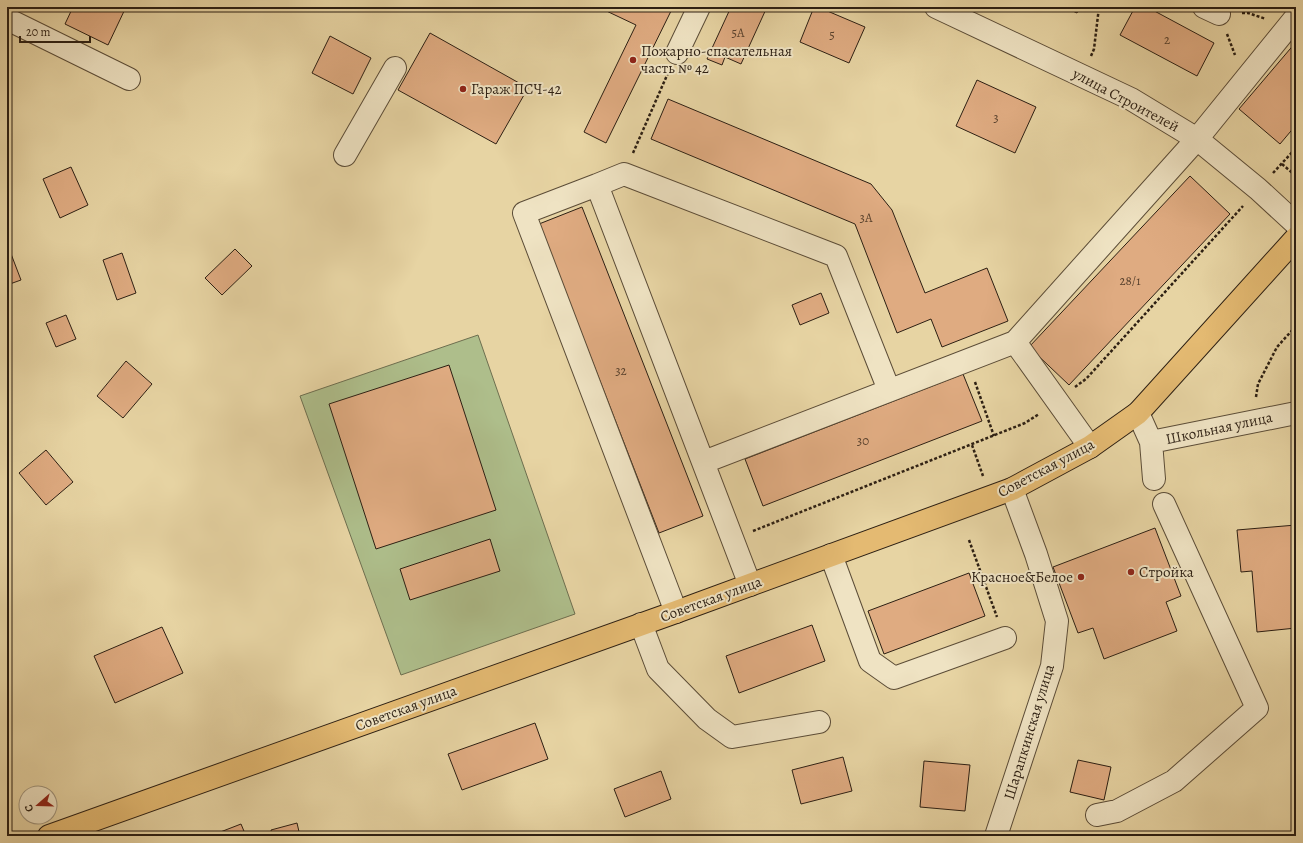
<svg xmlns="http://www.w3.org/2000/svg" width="1303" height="843" font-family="Alegreya,serif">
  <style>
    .green { fill: #aebe8b; stroke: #6d6e4f }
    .building { fill: #dfab81; stroke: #2c1f13 }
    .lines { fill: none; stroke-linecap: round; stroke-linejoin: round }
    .minor-casing { stroke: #5b4c37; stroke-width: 24 }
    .major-casing { stroke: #2c1f13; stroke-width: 24 }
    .path { stroke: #2c1f13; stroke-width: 2.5; stroke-dasharray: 3 2; stroke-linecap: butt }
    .minor { stroke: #efe3c3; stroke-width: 22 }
    .major { stroke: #e4ba72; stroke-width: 22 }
    .poi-dot { fill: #8f2418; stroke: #efe3c3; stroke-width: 1.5 }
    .labels { text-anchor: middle; stroke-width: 4; stroke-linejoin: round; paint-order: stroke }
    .number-label { font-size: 13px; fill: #59422e }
    .poi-label { font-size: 15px; fill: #2c1f13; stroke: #efe3c3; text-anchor: start }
    .street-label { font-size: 15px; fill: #2c1f13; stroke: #efe3c3 }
  </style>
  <rect width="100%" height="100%" fill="#e7d4a3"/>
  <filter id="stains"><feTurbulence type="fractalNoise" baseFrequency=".005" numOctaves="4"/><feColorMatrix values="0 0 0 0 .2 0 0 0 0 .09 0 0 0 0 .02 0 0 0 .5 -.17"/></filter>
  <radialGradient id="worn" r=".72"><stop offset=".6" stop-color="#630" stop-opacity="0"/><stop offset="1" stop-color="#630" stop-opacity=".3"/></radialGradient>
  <path class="green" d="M478,335L575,614L401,675L300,396Z"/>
  <path class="building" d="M73,7H126L108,45L65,24Z
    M598,7H673L606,143L584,132L636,25Z
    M731,7H767L741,64L725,57L722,65L707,59Z
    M814,7H818L865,27L849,63L800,42Z
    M1064,7H1080L1077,13Z
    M1135,7H1147L1214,43L1197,76L1120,35Z
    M430,33L528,88L496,144L398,90Z
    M330,36L371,58L353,94L312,73Z
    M1296,42V125L1280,144L1239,109Z
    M977,80L1036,107L1015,153L956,126Z
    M668,99L871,184L892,210L925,293L987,268L1008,321L942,347L931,319L897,333L855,224L651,139Z
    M71,167L88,205L60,218L43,179Z
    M1190,176L1230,214L1069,385L1029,347Z
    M582,207L703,516L659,533L539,224Z
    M8,246L21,280L7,285V247Z
    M235,249L252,266L222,295L205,278Z
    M122,253L136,293L117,300L103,260Z
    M821,293L829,313L800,325L792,305Z
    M66,315L76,339L56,347L46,323Z
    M126,361L152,384L123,418L97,396Z
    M449,365L496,510L376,549L329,404Z
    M963,374L982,421L763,506L745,459Z
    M46,450L73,482L46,505L19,473Z
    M1296,525V628L1257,632L1252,571L1241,572L1237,530Z
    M1155,528L1181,596L1166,602L1177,631L1104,659L1093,628L1078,633L1053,567Z
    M490,539L500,571L410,600L400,569Z
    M969,573L985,616L884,654L868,611Z
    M812,625L825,661L739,693L726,656Z
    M162,627L183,673L115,703L94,656Z
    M535,723L548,759L462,790L448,754Z
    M843,757L852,791L801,804L792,770Z
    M1078,760L1111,767L1104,800L1070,792Z
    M924,761L970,765L965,811L920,807Z
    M661,771L671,799L625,817L614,789Z
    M297,823L300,836H272L271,830Z
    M241,824L246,836H210Z"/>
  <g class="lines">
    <g class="minor-casing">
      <path id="minor" d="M936,7L1131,99L1197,139L1258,189L1296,224
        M1204,7L1219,14
        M7,19L129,79
        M677,53L699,7
        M345,155L395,68
        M597,185L624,174L836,256L889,390
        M1015,342L1090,447
        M1138,413L1151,442L1296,413
        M1151,442L1154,479
        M704,462L1015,342L1197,139L1296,17
        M831,555L870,661L894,678L1005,638
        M676,612L524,213L597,185L750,585
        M641,624L658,669L707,719L732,737L819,722
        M1097,815L1117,811L1174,781L1257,708L1164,504
        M996,836L1052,666L1057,621L1036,554L1012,489"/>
    </g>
    <g class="major-casing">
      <path id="major" d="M49,836L676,612L1012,489L1090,447L1138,413L1296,238"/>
    </g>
    <path class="path" d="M1242,13H1248L1266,19
      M1227,34L1235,55
      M1091,56L1094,49L1099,7
      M633,153L668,73
      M1282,164L1296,176
      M1273,173L1296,148
      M975,382L994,436
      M1075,387L1086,379L1243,206
      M1256,397L1258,384L1277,347L1296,326
      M972,445L983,476
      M753,531L1025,423L1039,414
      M969,540L997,617"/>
    <use href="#minor" class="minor"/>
    <use href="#major" class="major"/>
  </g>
  <g class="poi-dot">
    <circle cx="633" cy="60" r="4"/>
    <circle cx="463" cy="89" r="4"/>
    <circle cx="1131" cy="572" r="4"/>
    <circle cx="1081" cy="577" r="4"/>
  </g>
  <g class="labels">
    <g class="number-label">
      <text x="738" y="37">5А</text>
      <text x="832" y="39">5</text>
      <text x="1167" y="44">2</text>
      <text x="996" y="122">3</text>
      <text x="866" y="222">3А</text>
      <text x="1130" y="285">28/1</text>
      <text x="621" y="375">32</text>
      <text x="863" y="445">30</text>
    </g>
    <g class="poi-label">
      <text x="641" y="56">Пожарно-спасательная<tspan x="641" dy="17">часть № 42</tspan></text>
      <text x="471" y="94">Гараж ПСЧ-42</text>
      <text x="1139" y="577">Стройка</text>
      <text x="1073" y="582" text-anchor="end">Красное&amp;Белое</text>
    </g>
    <g class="street-label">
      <text transform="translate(1126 100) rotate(28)" y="5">улица Строителей</text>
      <text transform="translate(1219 428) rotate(-12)" y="5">Школьная улица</text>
      <text transform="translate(1046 468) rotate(-28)" y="5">Советская улица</text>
      <text transform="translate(711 599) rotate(-20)" y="5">Советская улица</text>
      <text transform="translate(406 708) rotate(-20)" y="5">Советская улица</text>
      <text transform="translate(1029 732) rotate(-73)" y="5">Шарапкинская улица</text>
    </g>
  </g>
  <rect width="1303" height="843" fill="none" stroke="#e7d4a3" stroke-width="24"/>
  <rect x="8" y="8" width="1287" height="827" fill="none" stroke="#2c1f13" stroke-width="2"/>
  <rect x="12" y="12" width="1279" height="819" fill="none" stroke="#2c1f13"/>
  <g transform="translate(38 805) rotate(250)"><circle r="19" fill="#efe3c3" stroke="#a1957d"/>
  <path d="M0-3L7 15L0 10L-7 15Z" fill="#8f2418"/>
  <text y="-6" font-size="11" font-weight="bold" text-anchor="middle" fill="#2c1f13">С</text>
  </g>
  <path d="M20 36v6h70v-6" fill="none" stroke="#2c1f13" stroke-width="2"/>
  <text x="26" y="36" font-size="12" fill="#2c1f13" stroke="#efe3c3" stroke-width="3" paint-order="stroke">20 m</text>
  <rect width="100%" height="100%" filter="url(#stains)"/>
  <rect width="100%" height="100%" fill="url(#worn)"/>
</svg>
